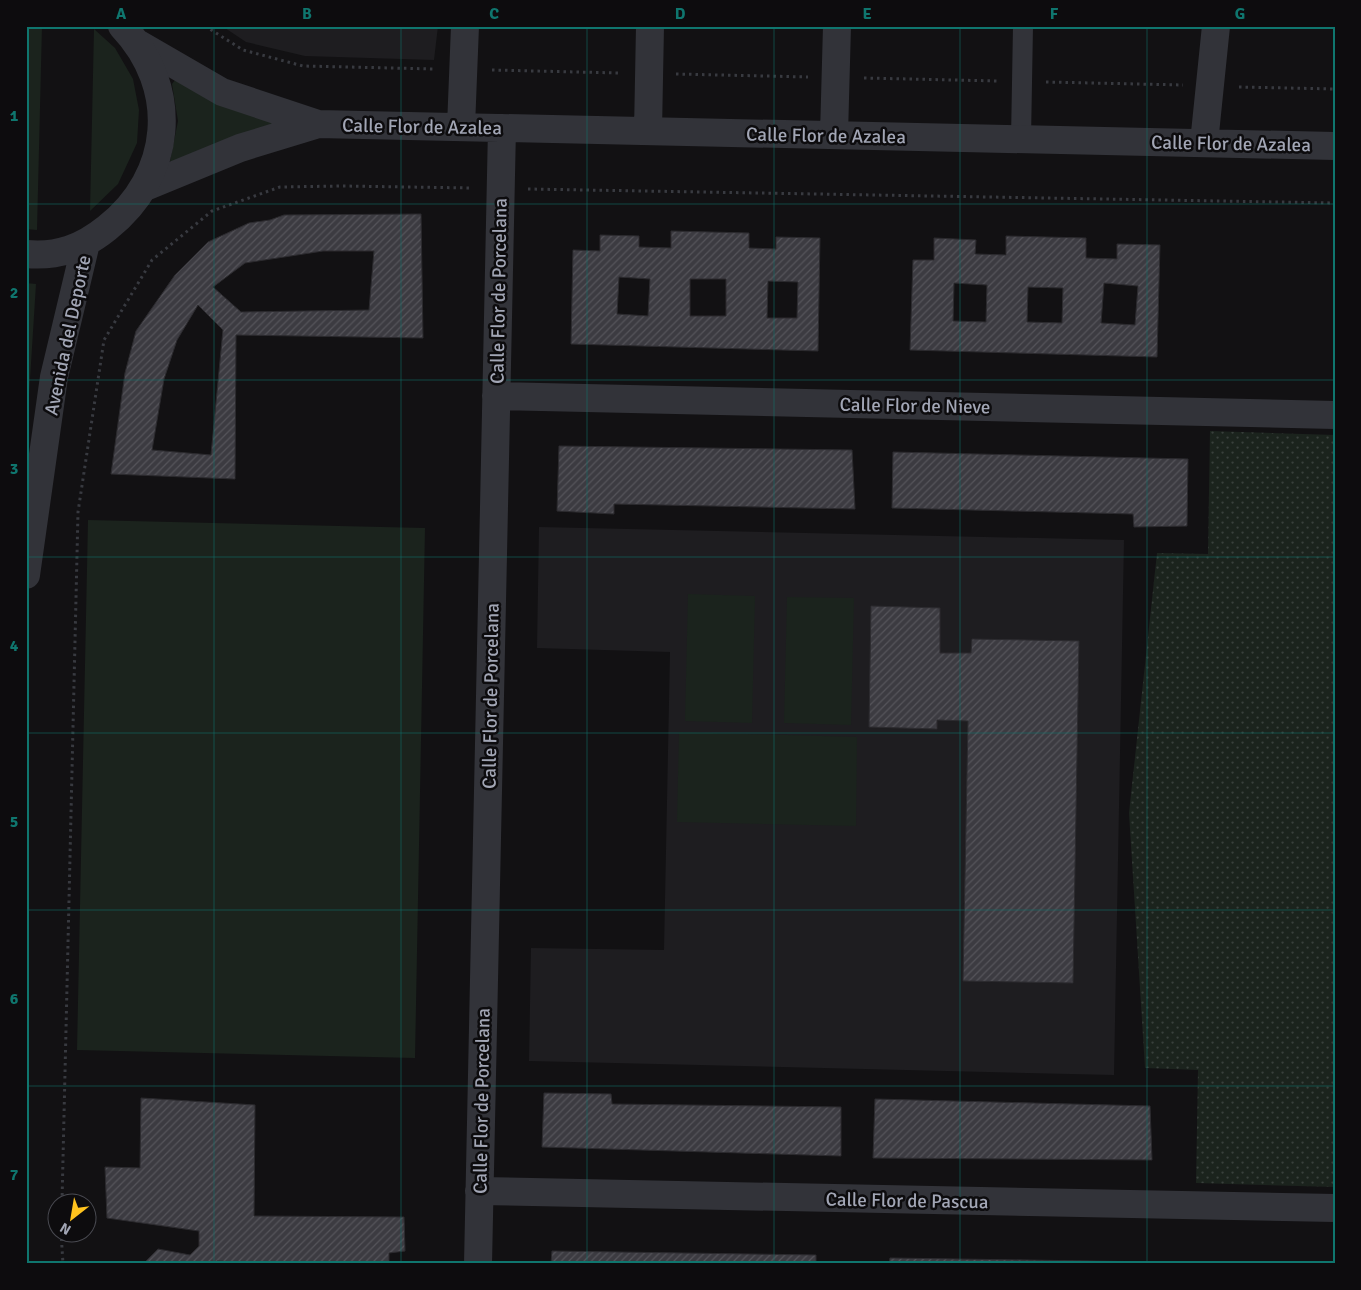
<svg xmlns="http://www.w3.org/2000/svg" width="1361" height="1290" font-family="Signika,sans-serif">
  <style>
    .built { fill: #1e1d20 }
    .green { fill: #1b231d }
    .park { fill: url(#park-dots) }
    .building { fill: url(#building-hatch); stroke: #2c2b2f; fill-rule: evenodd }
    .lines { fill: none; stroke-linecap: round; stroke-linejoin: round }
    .path { stroke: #383a40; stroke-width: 3; stroke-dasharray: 2.5 4; stroke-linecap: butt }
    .pedestrian { stroke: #323339; stroke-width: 20 }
    .minor { stroke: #323339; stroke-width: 28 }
    .tertiary { stroke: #323339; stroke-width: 28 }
    .grid { fill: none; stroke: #0f766e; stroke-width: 1; stroke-opacity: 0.55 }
    .labels { text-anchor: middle; stroke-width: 5; stroke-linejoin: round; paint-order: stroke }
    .street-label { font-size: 19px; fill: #a2a6b5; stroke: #0d0c0e }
    .neatline { fill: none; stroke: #0f766e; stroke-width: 2 }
    .grid-label { font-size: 16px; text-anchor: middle; font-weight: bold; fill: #0f766e }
  </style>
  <defs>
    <pattern id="park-dots" width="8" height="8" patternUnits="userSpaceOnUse" patternTransform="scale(1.25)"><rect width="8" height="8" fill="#1b231d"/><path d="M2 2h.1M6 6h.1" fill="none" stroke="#39403c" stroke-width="1.8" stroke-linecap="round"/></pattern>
    <pattern id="building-hatch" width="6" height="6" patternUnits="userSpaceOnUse" patternTransform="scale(1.25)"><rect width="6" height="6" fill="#3c3b41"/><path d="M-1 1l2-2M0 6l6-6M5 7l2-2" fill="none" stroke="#55545a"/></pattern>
  </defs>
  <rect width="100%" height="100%" fill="#121113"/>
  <path class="built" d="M222,26H438L434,60L305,56L246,42Z
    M539,527L1124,540L1114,1075L529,1061L531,948L664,950L670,652L537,648Z"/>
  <path class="green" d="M26,26H42L37,230L26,229Z
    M94,29L115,48L133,79L139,110L137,143L118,184L90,211Z
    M175,80L276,122V127L174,164L170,161L178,121L172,84Z
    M26,283L36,284L26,443Z
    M88,520L425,528L415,1058L77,1050Z
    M688,594L755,596L752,723L685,721Z
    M787,597L854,598L851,725L784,723Z
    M679,732L857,737L856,826L677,822Z"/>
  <path class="park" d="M1210,431L1335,435V1187L1196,1183L1198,1070L1145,1068L1129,813L1157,553L1208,554Z"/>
  <path class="building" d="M421,214L423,338L236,335L235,479L111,474L125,373L136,331L175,275L208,242L249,223L270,220L284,215ZM323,251H374L369,310L241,312L213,287L245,263ZM198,305L223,330L211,455L152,450L164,379L177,340Z
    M671,231L749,233V248L776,249V237L820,238L818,351L571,344L573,250L600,251V235L639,236V247L671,248ZM619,277L650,279L648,316L617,314ZM690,279H726V316H690ZM768,281L798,282L797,318H767Z
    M1006,236L1086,238V258L1117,259V244L1160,245L1157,357L910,350L913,260H934V238L976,240L975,254L1006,255ZM954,283L987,285L986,322L953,321ZM1104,283L1138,286L1135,325L1101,323ZM1028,287L1063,288L1062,323L1027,322Z
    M559,446L852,450L855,509L614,504V514L557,511Z
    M893,452L1188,459L1187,526L1134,527L1133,514L892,508Z
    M871,606L940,608V653H971L972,639L1079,641L1073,983L963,981L968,721L937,720V729L869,727Z
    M544,1093L611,1094L612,1104L841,1107V1156L542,1147Z
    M141,1098L255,1105L254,1216L404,1217L405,1251L389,1253V1264H236V1262L217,1261L215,1264H143L158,1249L190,1255L199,1246V1231L107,1218L105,1167L140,1168Z
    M875,1099L1150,1106L1152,1160L873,1158Z
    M552,1251L816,1255V1264H551Z
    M890,1258L1159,1262V1264H889Z"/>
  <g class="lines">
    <path class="path" d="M205,26L243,50L303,66L435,69
      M492,70L620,73
      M676,74L808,77
      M864,78L998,81
      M1046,82L1183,85
      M1239,87L1335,89
      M528,189L1335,203
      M62,1202L78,512L104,340L152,260L212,211L280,187L343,186L472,188
      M61,1232L63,1264"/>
    <path class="pedestrian" d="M1021,139L1023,26"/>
    <path class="minor" d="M139,44L222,92L318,124L1335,146
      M461,127L465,26
      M648,131L650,26
      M834,135L837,26
      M1204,143L1216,26
      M145,187L240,148L318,124
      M496,396L1335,415
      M479,1191L1335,1208
      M478,1264L502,128"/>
    <path class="tertiary" d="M26,254C58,257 82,248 107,228C173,176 181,88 122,26
      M26,575L54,377L86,243"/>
  </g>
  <path class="grid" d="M214,26V1264M401,26V1264M587,26V1264M774,26V1264M960,26V1264M1147,26V1264M26,204H1335M26,380H1335M26,557H1335M26,733H1335M26,910H1335M26,1086H1335"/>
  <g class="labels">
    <g class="street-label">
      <text transform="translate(422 126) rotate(1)" y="7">Calle Flor de Azalea</text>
      <text transform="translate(826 135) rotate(1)" y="7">Calle Flor de Azalea</text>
      <text transform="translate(1231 143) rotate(1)" y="7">Calle Flor de Azalea</text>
      <text transform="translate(498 291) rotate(-89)" y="7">Calle Flor de Porcelana</text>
      <text transform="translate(67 335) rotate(-78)" y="7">Avenida del Deporte</text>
      <text transform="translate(915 405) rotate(1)" y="7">Calle Flor de Nieve</text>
      <text transform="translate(490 696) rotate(-89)" y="7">Calle Flor de Porcelana</text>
      <text transform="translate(481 1101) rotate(-89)" y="7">Calle Flor de Porcelana</text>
      <text transform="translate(907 1200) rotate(1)" y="7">Calle Flor de Pascua</text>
    </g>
  </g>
  <rect width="1361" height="1290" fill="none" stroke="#0d0c0e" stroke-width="55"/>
  <g transform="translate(72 1218) rotate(211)"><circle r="24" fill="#0d0c0e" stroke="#494a51"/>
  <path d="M0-4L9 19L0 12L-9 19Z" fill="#ffc31e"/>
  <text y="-8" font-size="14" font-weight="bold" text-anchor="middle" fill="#a2a6b5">N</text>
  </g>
  <rect x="28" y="28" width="1306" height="1234" class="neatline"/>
  <g class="grid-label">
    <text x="121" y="19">A</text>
    <text x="307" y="19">B</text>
    <text x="494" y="19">C</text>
    <text x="680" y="19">D</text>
    <text x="867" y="19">E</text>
    <text x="1054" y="19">F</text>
    <text x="1240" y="19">G</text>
    <text x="14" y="121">1</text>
    <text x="14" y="298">2</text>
    <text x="14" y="474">3</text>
    <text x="14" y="651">4</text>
    <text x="14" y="827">5</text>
    <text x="14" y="1004">6</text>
    <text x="14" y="1180">7</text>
  </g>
</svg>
